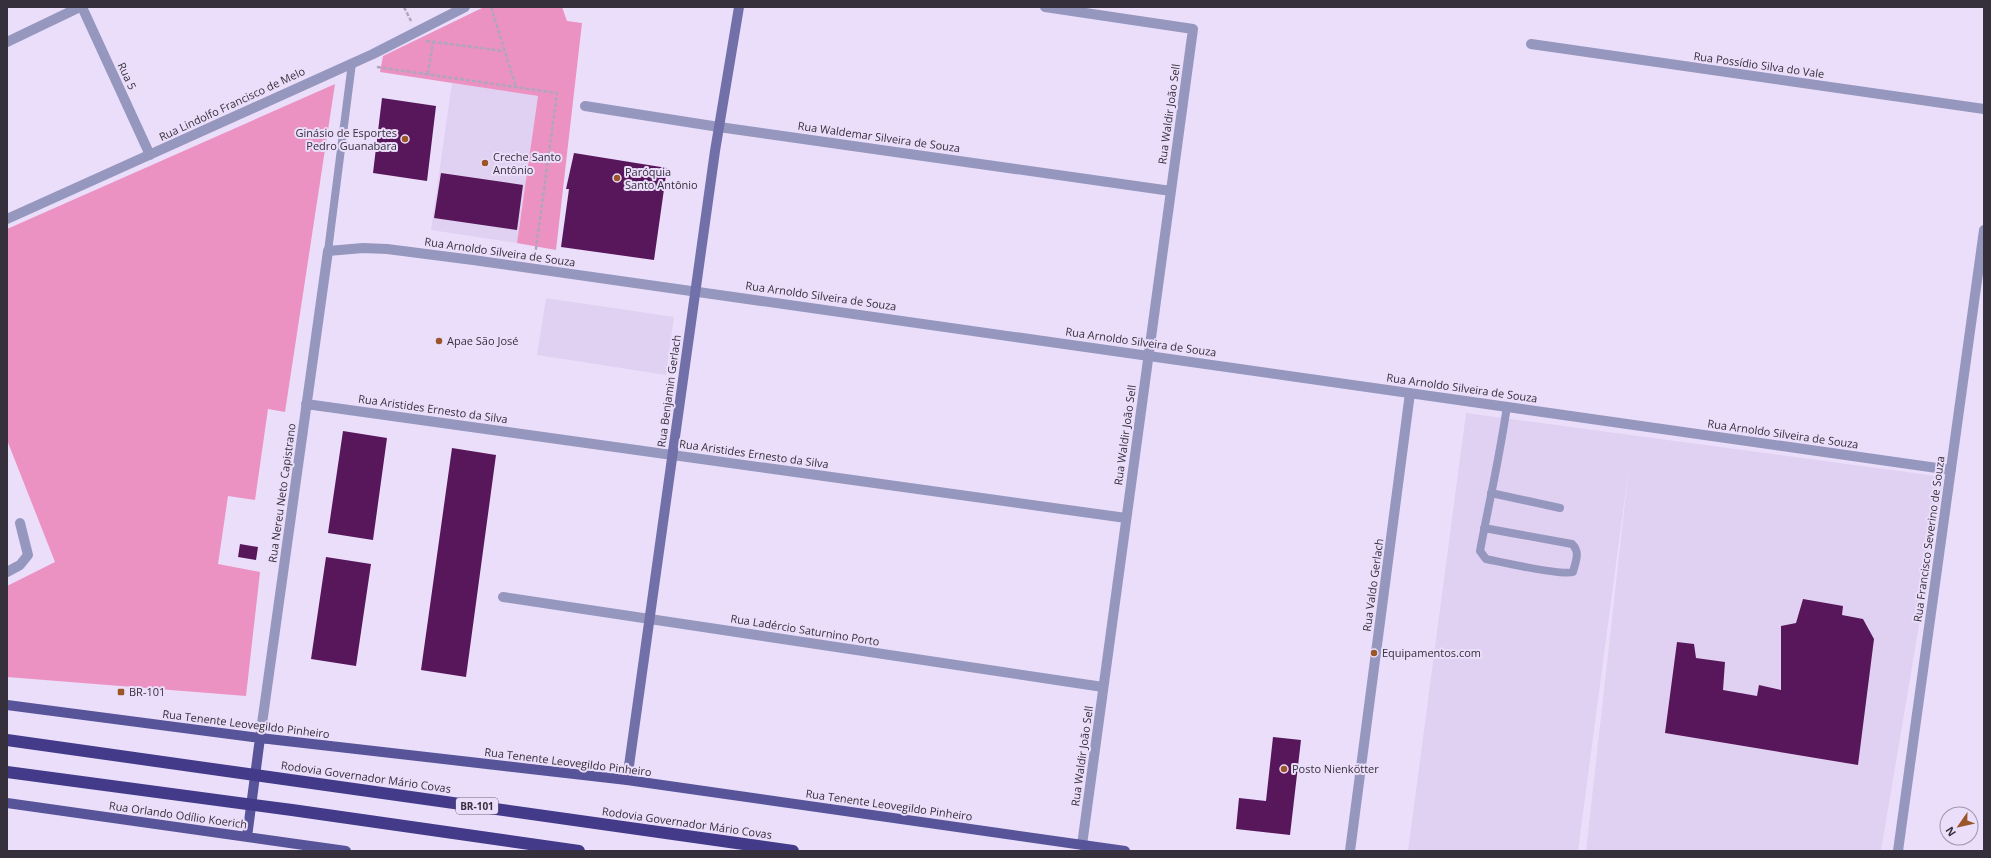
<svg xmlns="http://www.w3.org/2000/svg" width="1991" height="858" font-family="'Open Sans',sans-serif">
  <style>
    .built { fill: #e0d1f2 }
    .green { fill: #ec92c2 }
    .building { fill: #57175a }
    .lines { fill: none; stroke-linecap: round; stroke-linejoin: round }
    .path { stroke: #b0a5bc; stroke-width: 2.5; stroke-dasharray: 4 2; stroke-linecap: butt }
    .service { stroke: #9697be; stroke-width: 8 }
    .minor { stroke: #9697be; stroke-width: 10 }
    .tertiary { stroke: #9697be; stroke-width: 10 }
    .secondary { stroke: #7170a9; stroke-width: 10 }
    .primary { stroke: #585499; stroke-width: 10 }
    .motorway { stroke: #433b8a; stroke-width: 12 }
    .poi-dot { fill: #9a5529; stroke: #ebdefa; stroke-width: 1.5 }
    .labels { text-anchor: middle; stroke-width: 4; stroke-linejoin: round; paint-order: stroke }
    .shield { fill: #ebdefa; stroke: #6c6474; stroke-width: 1 }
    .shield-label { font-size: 10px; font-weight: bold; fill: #35303b }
    .street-label { font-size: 11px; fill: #35303b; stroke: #ebdefa }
    .poi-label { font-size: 11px; fill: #35303b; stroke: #ebdefa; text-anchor: start }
  </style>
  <rect width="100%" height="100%" fill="#ebdefa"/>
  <path class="built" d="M452,83L538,96L517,243L431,230Z
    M546,298L674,317L666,375L537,355Z
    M1466,413L1944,477L1881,851H1586L1629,466L1578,851H1408Z"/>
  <path class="green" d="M484,7H562L567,21L582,23L556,250L517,243L538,96L380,72L383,56Z
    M335,84L285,412L268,409L255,500L228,496L218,564L260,572L246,696L7,677V586L55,562L7,440V229Z"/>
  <path class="building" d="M382,98L436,106L427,181L373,173Z
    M574,153L667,168L654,260L561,247L569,189H566Z
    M441,173L523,185L517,230L434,218Z
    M343,431L387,438L373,540L328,533Z
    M452,448L496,455L466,677L421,670Z
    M240,544L258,547L256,560L238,557Z
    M326,557L371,564L356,666L311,659Z
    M1803,599L1843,606L1842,615L1863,619L1874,639L1858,765L1665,733L1677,642L1694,644L1696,658L1725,662L1723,690L1757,696L1759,685L1781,690V626L1796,623Z
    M1273,737L1301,740L1290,835L1236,829L1239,798L1266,801Z"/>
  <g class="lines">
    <path class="path" d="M404,7L411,21
      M491,7L516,87
      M426,41L504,51
      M377,67L557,93L535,256
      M428,74L433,42"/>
    <path class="service" d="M328,251L352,63
      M1491,493L1560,508
      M1484,528L1572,544C1581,552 1575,563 1573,572C1562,576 1501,562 1486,559L1480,551C1489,503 1500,455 1507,406"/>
    <path class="minor" d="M82,7L150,155
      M1045,7L1193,29L1082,845
      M1531,44L1984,109
      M585,106L719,127L1171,191
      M7,219L373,54L465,7
      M306,404L1126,518
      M7,572L20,565L28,555L20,523
      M503,597L1103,687
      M260,738L328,251L363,248L387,249L473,260L1951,470
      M1350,851L1410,393
      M1898,851L1984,230"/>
    <path class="tertiary" d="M7,42L80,7"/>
    <path class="secondary" d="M627,780L715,151L739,7"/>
    <path class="primary" d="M7,705L260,738L627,780L1125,851
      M7,803L346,851
      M247,837L260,738"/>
    <path class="motorway" d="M7,740L793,851
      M7,772L292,810L579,851"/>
  </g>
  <g class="poi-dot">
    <circle cx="405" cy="139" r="4"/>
    <circle cx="485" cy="163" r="4"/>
    <circle cx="617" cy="178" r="4"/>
    <circle cx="439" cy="341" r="4"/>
    <circle cx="1374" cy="653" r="4"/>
    <rect x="117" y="688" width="8" height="8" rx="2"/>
    <circle cx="1284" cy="769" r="4"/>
  </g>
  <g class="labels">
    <rect class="shield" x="456" y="798" width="42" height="16" rx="3"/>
    <g class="shield-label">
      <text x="477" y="810">BR-101</text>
    </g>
    <g class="street-label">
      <text transform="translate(1759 65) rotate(8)" y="4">Rua Possídio Silva do Vale</text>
      <text transform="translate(127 76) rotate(65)" y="4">Rua 5</text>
      <text transform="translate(232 104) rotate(-25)" y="4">Rua Lindolfo Francisco de Melo</text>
      <text transform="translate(1169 114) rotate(-82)" y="4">Rua Waldir João Sell</text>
      <text transform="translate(879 137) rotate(8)" y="4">Rua Waldemar Silveira de Souza</text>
      <text transform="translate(500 252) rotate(8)" y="4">Rua Arnoldo Silveira de Souza</text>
      <text transform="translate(821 296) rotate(8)" y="4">Rua Arnoldo Silveira de Souza</text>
      <text transform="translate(1141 342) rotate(8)" y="4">Rua Arnoldo Silveira de Souza</text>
      <text transform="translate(1462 388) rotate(8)" y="4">Rua Arnoldo Silveira de Souza</text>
      <text transform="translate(669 391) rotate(-82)" y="4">Rua Benjamin Gerlach</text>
      <text transform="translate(433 409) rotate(8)" y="4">Rua Aristides Ernesto da Silva</text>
      <text transform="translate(1783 434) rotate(8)" y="4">Rua Arnoldo Silveira de Souza</text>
      <text transform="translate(1125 435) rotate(-82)" y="4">Rua Waldir João Sell</text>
      <text transform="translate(754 454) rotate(8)" y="4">Rua Aristides Ernesto da Silva</text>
      <text transform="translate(282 493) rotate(-82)" y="4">Rua Nereu Neto Capistrano</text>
      <text transform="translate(1929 539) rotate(-82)" y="4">Rua Francisco Severino de Souza</text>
      <text transform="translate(1373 585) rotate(-82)" y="4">Rua Valdo Gerlach</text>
      <text transform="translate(805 630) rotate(9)" y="4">Rua Ladércio Saturnino Porto</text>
      <text transform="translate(246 724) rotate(7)" y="4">Rua Tenente Leovegildo Pinheiro</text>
      <text transform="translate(1082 756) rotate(-82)" y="4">Rua Waldir João Sell</text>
      <text transform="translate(568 762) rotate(7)" y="4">Rua Tenente Leovegildo Pinheiro</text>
      <text transform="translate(366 777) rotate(8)" y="4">Rodovia Governador Mário Covas</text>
      <text transform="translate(889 805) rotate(8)" y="4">Rua Tenente Leovegildo Pinheiro</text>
      <text transform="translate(178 815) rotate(8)" y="4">Rua Orlando Odílio Koerich</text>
      <text transform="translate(687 823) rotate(8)" y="4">Rodovia Governador Mário Covas</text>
    </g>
    <g class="poi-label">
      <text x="397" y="137" text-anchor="end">Ginásio de Esportes<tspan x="397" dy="13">Pedro Guanabara</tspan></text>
      <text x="493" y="161">Creche Santo<tspan x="493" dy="13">Antônio</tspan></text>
      <text x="625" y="176">Paróquia<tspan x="625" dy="13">Santo Antônio</tspan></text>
      <text x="447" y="345">Apae São José</text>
      <text x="1382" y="657">Equipamentos.com</text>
      <text x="129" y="696">BR-101</text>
      <text x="1292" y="773">Posto Nienkötter</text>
    </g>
  </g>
  <rect width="1991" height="858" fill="none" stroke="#35303b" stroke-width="16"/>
  <g transform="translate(1959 826) rotate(236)"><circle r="19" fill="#ebdefa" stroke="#a298ae"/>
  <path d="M0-3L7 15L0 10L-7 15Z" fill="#9a5529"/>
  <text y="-6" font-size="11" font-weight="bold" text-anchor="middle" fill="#35303b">N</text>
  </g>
</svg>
